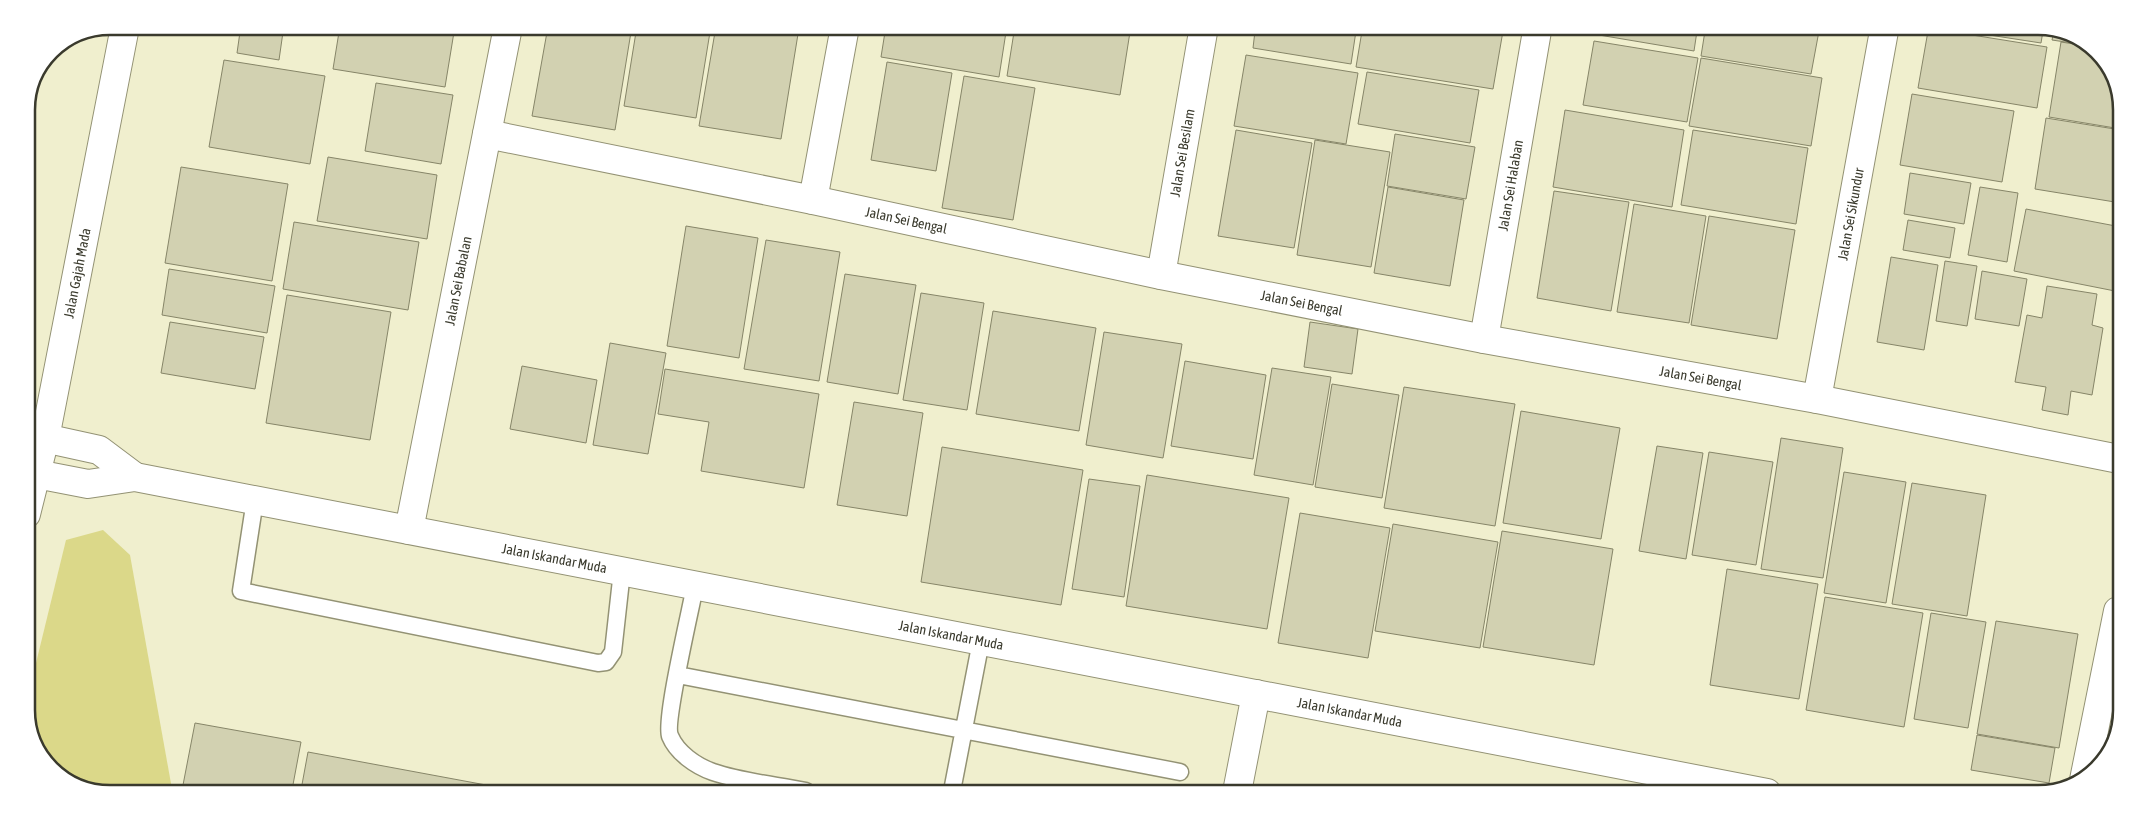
<svg xmlns="http://www.w3.org/2000/svg" width="2148" height="820" font-family="'Asap Condensed',sans-serif">
  <style>
    .green { fill: #dbd889 }
    .building { fill: #d2d1b1; stroke: #868568 }
    .lines { fill: none; stroke-linecap: round; stroke-linejoin: round }
    .service-casing { stroke: #939274; stroke-width: 19 }
    .minor-casing { stroke: #939274; stroke-width: 30 }
    .tertiary-casing { stroke: #939274; stroke-width: 30 }
    .secondary-casing { stroke: #939274; stroke-width: 30 }
    .primary-casing { stroke: #939274; stroke-width: 30 }
    .service { stroke: #fff; stroke-width: 16 }
    .minor { stroke: #fff; stroke-width: 28 }
    .tertiary { stroke: #fff; stroke-width: 28 }
    .secondary { stroke: #fff; stroke-width: 28 }
    .primary { stroke: #fff; stroke-width: 28 }
    .labels { text-anchor: middle; stroke-width: 4; stroke-linejoin: round; paint-order: stroke }
    .street-label { font-size: 14px; fill: #3a3a2d; stroke: #fff }
    .rim { fill: none; stroke: #3a3a2d; stroke-width: 2.5 }
  </style>
  <rect width="100%" height="100%" fill="#f0efce"/>
  <path class="green" d="M103,530L130,555L172,789H83L43,761L26,716V704L66,540Z"/>
  <path class="building" d="M1255,31H1356L1351,64L1253,48Z
    M1362,31H1503L1493,89L1356,67Z
    M1594,31H1697L1694,51L1593,34Z
    M1705,31H1819L1811,74L1701,56Z
    M1928,31H1947L2047,47L2037,108L1918,88Z
    M1963,31H2043L2041,43Z
    M2054,31H2065L2085,45L2052,40Z
    M240,32H283L279,60L237,53Z
    M339,32H454L445,87L333,69Z
    M547,32H631L615,130L532,116Z
    M636,32H710L696,118L624,106Z
    M715,32H783L798,34L781,139L699,126Z
    M885,32H1006L999,77L881,57Z
    M1014,32H1130L1120,95L1007,76Z
    M1594,41L1698,58L1687,122L1583,105Z
    M2061,42L2087,46L2105,59L2122,104L2121,129L2049,117Z
    M1246,55L1358,73L1346,144L1234,126Z
    M1701,58L1822,78L1811,146L1689,126Z
    M224,60L325,76L310,164L209,147Z
    M887,62L952,73L936,171L871,160Z
    M1367,72L1479,90L1470,143L1358,124Z
    M964,76L1035,88L1013,220L942,208Z
    M376,83L453,95L441,164L365,151Z
    M1912,94L2014,111L2002,182L1900,165Z
    M1565,110L1684,130L1672,207L1553,187Z
    M2046,118L2121,130V203L2035,189Z
    M1236,130L1312,143L1294,248L1218,236Z
    M1693,130L1808,148L1796,224L1681,205Z
    M1395,134L1475,147L1466,199L1387,186Z
    M1315,140L1390,152L1371,267L1297,255Z
    M328,157L437,175L427,239L317,221Z
    M181,167L288,184L272,281L165,263Z
    M1910,173L1971,183L1964,224L1904,214Z
    M1388,187L1464,200L1450,286L1374,273Z
    M1980,187L2018,193L2007,262L1968,255Z
    M1554,191L1629,202L1611,311L1537,298Z
    M1634,204L1706,216L1689,323L1617,312Z
    M2026,209L2121,227L2120,292L2014,271Z
    M1709,216L1795,230L1777,339L1691,325Z
    M1908,220L1955,228L1950,258L1903,250Z
    M294,222L419,242L408,310L283,289Z
    M686,226L758,238L739,358L667,346Z
    M766,240L840,252L819,381L744,369Z
    M1891,257L1938,265L1924,350L1877,342Z
    M1945,261L1977,266L1967,326L1936,321Z
    M169,269L275,286L267,333L162,315Z
    M1982,271L2027,279L2019,326L1975,319Z
    M845,274L916,285L898,394L827,382Z
    M2047,286L2097,294L2092,325L2103,328L2092,395L2071,391L2068,415L2042,410L2046,387L2015,382L2027,315L2042,318Z
    M921,293L984,303L967,410L903,400Z
    M287,295L391,312L370,440L266,423Z
    M993,311L1096,328L1079,431L976,414Z
    M170,322L264,337L255,389L161,373Z
    M1310,322L1358,329L1352,374L1304,367Z
    M1104,332L1182,344L1163,458L1086,445Z
    M610,343L666,353L648,454L593,445Z
    M1185,361L1266,375L1253,459L1171,446Z
    M522,366L597,380L586,443L510,429Z
    M1272,368L1331,377L1313,485L1254,475Z
    M665,369L819,394L804,488L701,471L709,422L658,414Z
    M1332,384L1399,395L1382,498L1315,487Z
    M1404,387L1515,404L1495,526L1384,508Z
    M854,402L923,413L907,516L837,505Z
    M1521,411L1620,428L1601,539L1503,523Z
    M1781,438L1843,448L1823,578L1761,569Z
    M1657,446L1703,453L1686,559L1639,551Z
    M942,447L1083,470L1061,605L921,582Z
    M1709,452L1773,462L1756,565L1692,555Z
    M1844,472L1906,482L1886,603L1824,593Z
    M1147,475L1289,498L1267,629L1126,606Z
    M1089,479L1140,486L1124,597L1072,589Z
    M1912,483L1986,495L1967,616L1892,604Z
    M1300,513L1390,528L1368,658L1278,643Z
    M1393,524L1498,542L1480,648L1375,631Z
    M1502,531L1613,549L1594,665L1483,647Z
    M1727,569L1818,584L1799,699L1710,685Z
    M1825,597L1923,613L1904,727L1806,710Z
    M1931,613L1986,622L1968,728L1914,719Z
    M1996,621L2078,634L2059,748L1977,734Z
    M195,723L301,742L292,790L207,789L183,785Z
    M1977,735L2055,748L2049,783L1971,770Z
    M308,752L513,790H301Z"/>
  <g class="lines">
    <g class="service-casing">
      <path id="service" d="M255,500L241,591L598,663L606,662L613,652L622,571
        M695,586C691,608 664,722 670,736C677,753 696,766 713,772C742,782 776,785 806,791
        M678,675L1180,772
        M952,791L981,641"/>
    </g>
    <g class="minor-casing">
      <g id="minor">
        <path id="s1" d="M487,134L813,200L1161,275L1484,339L1817,399L2119,459"/>
        <path d="M813,200L844,32"/>
        <path id="s2" d="M1161,275L1203,32"/>
        <path id="s3" d="M1484,339L1537,31"/>
        <path id="s4" d="M1817,399L1884,31"/>
        <path id="s5" d="M409,530L507,32"/>
        <path d="M2084,780L2118,611"/>
        <path d="M1237,792L1256,694"/>
      </g>
    </g>
    <g class="tertiary-casing">
      <g id="tertiary">
        <path id="s6" d="M45,438L124,32"/>
      </g>
    </g>
    <g class="secondary-casing">
      <g id="secondary">
        <path d="M26,434L99,450L135,477"/>
        <path id="s7" d="M26,472L88,484L135,477L1767,793"/>
      </g>
    </g>
    <g class="primary-casing">
      <path id="primary" d="M26,514L45,438"/>
    </g>
    <use href="#service" class="service"/>
    <use href="#minor" class="minor"/>
    <use href="#tertiary" class="tertiary"/>
    <use href="#secondary" class="secondary"/>
    <use href="#primary" class="primary"/>
  </g>
  <g class="labels">
    <g class="street-label">
      <text dy="5" stroke="none"><textPath href="#s2" startOffset="124">Jalan Sei Besilam</textPath></text>
      <text dy="5" stroke="none"><textPath href="#s3" startOffset="156">Jalan Sei Halaban</textPath></text>
      <text dy="5" stroke="none"><textPath href="#s4" startOffset="188">Jalan Sei Sikundur</textPath></text>
      <text dy="5" stroke="none"><textPath href="#s1" startOffset="428">Jalan Sei Bengal</textPath></text>
      <text dy="5" stroke="none"><textPath href="#s6" startOffset="168">Jalan Gajah Mada</textPath></text>
      <text dy="5" stroke="none"><textPath href="#s5" startOffset="254">Jalan Sei Babalan</textPath></text>
      <text dy="5" stroke="none"><textPath href="#s1" startOffset="832">Jalan Sei Bengal</textPath></text>
      <text dy="5" stroke="none"><textPath href="#s1" startOffset="1238">Jalan Sei Bengal</textPath></text>
      <text dy="5" stroke="none"><textPath href="#s7" startOffset="538">Jalan Iskandar Muda</textPath></text>
      <text dy="5" stroke="none"><textPath href="#s7" startOffset="942">Jalan Iskandar Muda</textPath></text>
      <text dy="5" stroke="none"><textPath href="#s7" startOffset="1348">Jalan Iskandar Muda</textPath></text>
    </g>
  </g>
  <path d="M0 0H2148V820H0ZM110 35H2038A75 75 0 0 1 2113 110V710A75 75 0 0 1 2038 785H110A75 75 0 0 1 35 710V110A75 75 0 0 1 110 35Z" fill="#fff" fill-rule="evenodd"/>
  <path class="rim" d="M110 35H2038A75 75 0 0 1 2113 110V710A75 75 0 0 1 2038 785H110A75 75 0 0 1 35 710V110A75 75 0 0 1 110 35Z"/>
</svg>
